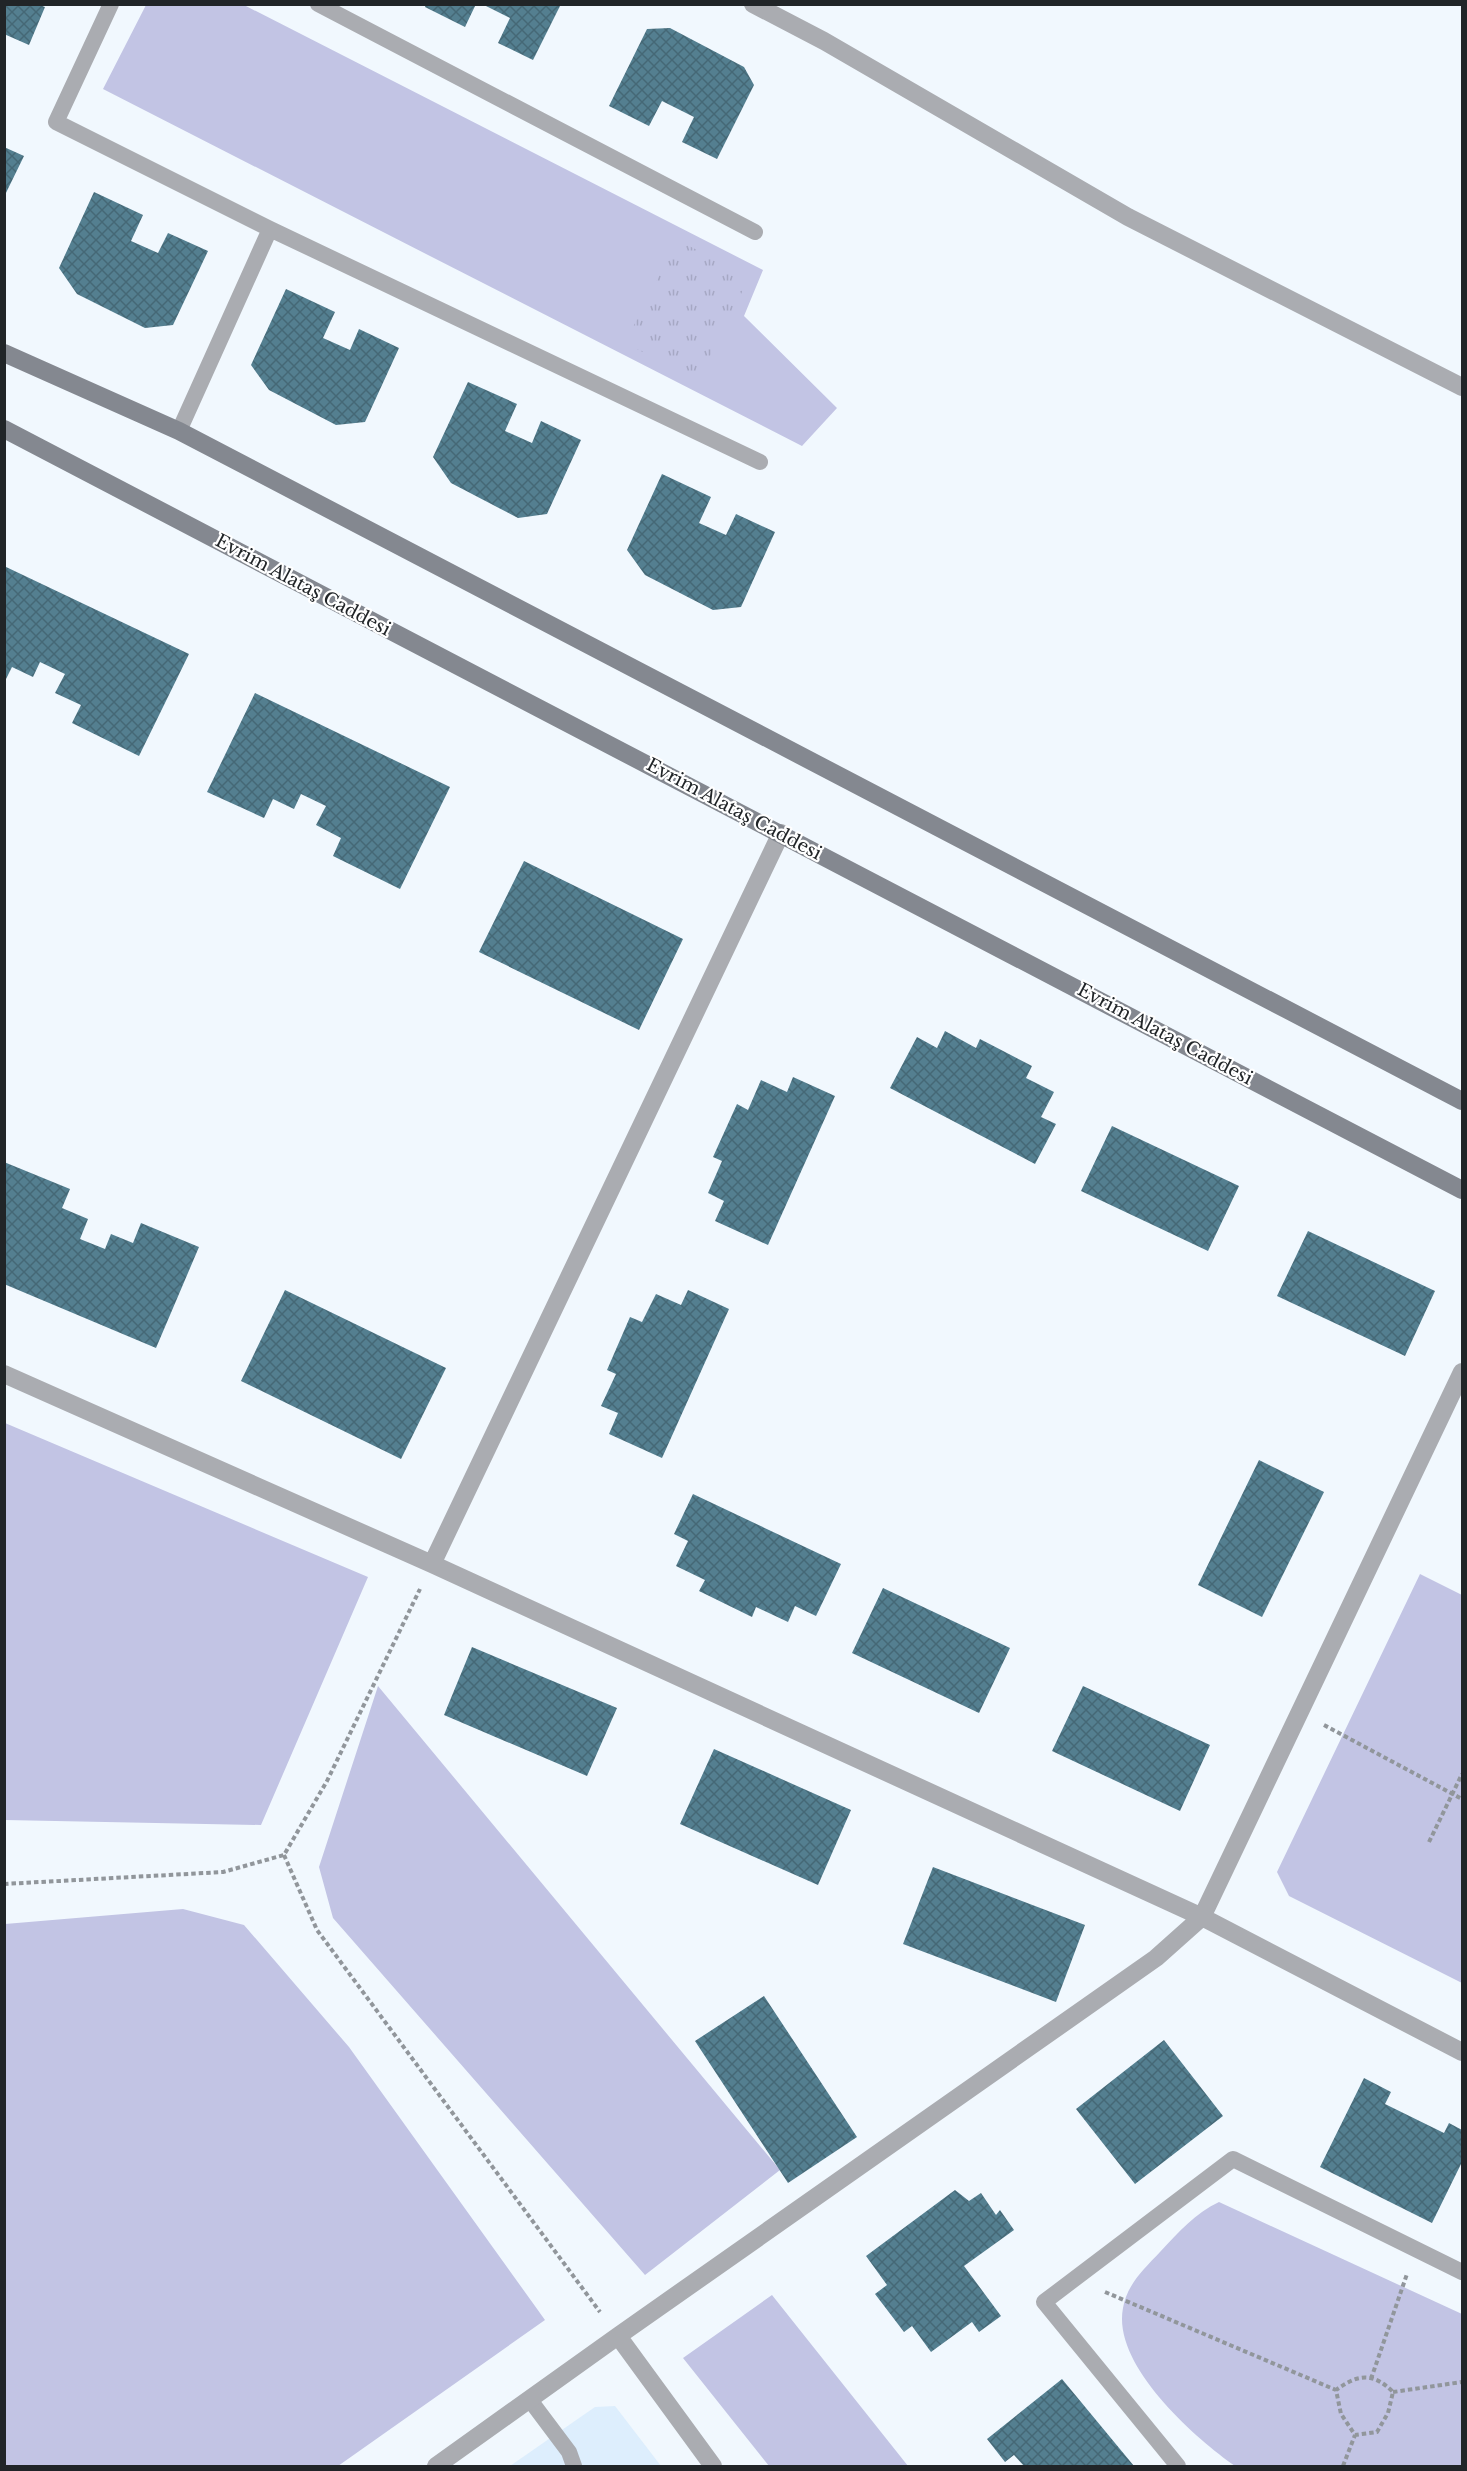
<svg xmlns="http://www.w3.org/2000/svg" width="1467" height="2471" font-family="'Libre Baskerville',serif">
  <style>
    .built { fill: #ddeefd }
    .grass { fill: #c2c4e4 }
    .park { fill: url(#park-tufts) }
    .building { fill: url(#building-cross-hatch) }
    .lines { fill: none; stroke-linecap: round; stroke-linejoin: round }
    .path { stroke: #91969b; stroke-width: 4; stroke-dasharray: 4.5 3; stroke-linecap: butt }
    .lane { stroke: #aaacb1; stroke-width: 16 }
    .street { stroke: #aaacb1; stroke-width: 18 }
    .secondary { stroke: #848890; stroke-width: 18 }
    .labels { text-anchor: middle; stroke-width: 4.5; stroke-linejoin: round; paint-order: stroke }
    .street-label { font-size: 18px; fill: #212528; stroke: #fff }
  </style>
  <defs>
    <pattern id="park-tufts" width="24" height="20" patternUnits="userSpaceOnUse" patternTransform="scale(1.5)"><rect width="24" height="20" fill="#c2c4e4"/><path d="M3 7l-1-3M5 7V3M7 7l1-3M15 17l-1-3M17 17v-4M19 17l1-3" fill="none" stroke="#a6a8c4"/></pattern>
    <pattern id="building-cross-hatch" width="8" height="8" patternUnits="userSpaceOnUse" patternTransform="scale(1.5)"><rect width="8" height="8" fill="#547f90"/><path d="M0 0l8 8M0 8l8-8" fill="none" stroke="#456876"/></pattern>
  </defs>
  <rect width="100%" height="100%" fill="#f1f8fe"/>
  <path class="built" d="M615,2406L661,2466H510L595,2407Z"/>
  <path class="grass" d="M146,5H244L763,270L744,316L837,408L802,446L103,89Z
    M5,1423L368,1577L261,1825L5,1820Z
    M1420,1574L1462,1595V1983L1289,1896L1277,1872Z
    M378,1686L780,2170L645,2275L333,1918L319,1867Z
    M183,1909L244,1925L349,2047L545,2320L338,2466H5V1924Z
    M1219,2202L1462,2314V2466H1235C1194,2437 1112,2365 1123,2308C1127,2284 1145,2268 1160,2252C1179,2232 1195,2213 1219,2202Z
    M772,2295L908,2466H769L683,2358Z"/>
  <path class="park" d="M677,240L750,276L698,380L625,343Z"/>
  <path class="building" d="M4,4H37L45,7L29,45L4,34Z
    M426,4H476L465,27L425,7Z
    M482,4H561L533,60L498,43L510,18Z
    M670,28L744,67L754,85L717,159L682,142L694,117L662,101L649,126L609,106L647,29Z
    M4,147L24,156L4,197Z
    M94,192L143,215L131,241L158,253L168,233L208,251L173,325L145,328L77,294L59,268Z
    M286,289L335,312L323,338L350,350L359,329L399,348L365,422L336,425L269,390L251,365Z
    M468,382L517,404L505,431L532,443L541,421L581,440L547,514L518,518L451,483L433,457Z
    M662,474L711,497L699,523L726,535L736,514L775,532L741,607L713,610L645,575L627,550Z
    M4,566L189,654L139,756L72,723L81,705L55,693L65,674L40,662L33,677L12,667L4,683Z
    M255,693L450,787L400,889L333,856L341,838L316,825L326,806L301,794L294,809L273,799L264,818L207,792Z
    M524,861L683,939L639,1030L479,952Z
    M945,1031L976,1048L980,1039L1032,1066L1026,1078L1054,1092L1041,1117L1056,1124L1035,1164L890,1088L917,1037L937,1048Z
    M793,1077L835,1096L768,1245L715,1221L724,1201L708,1193L722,1161L713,1157L737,1104L748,1110L761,1080L787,1092Z
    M1112,1126L1239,1186L1208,1251L1081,1191Z
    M4,1162L70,1189L62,1208L88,1219L80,1239L105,1249L111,1234L133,1243L141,1223L199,1247L156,1348L4,1284Z
    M1308,1231L1435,1291L1405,1356L1277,1296Z
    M285,1290L446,1368L401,1459L241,1381Z
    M688,1290L729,1309L662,1458L609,1434L618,1413L601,1406L616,1374L607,1370L630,1317L642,1322L656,1294L681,1305Z
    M1259,1460L1324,1492L1262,1617L1198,1585Z
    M693,1494L841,1564L816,1616L795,1606L788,1622L756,1607L752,1617L699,1591L705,1580L676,1566L688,1541L674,1534Z
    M883,1588L1010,1648L979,1713L852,1653Z
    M472,1647L617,1708L587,1776L444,1715Z
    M1083,1686L1210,1745L1180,1811L1052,1751Z
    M714,1749L851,1810L818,1885L680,1824Z
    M933,1867L1085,1925L1056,2002L903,1944Z
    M764,1996L857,2137L788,2183L695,2041Z
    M1164,2040L1223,2116L1135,2184L1076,2109Z
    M1364,2078L1391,2092L1385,2104L1444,2133L1449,2123L1462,2130V2162L1432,2223L1320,2167Z
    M955,2190L969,2201L981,2193L996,2215L1000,2210L1014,2230L964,2266L1001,2316L979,2332L972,2322L931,2352L912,2326L904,2332L875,2294L887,2285L866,2256Z
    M1062,2379L1134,2466H1024L1014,2455L1005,2462L987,2439Z"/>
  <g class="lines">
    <path class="path" d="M1324,1725L1462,1799
      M1429,1842L1462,1774
      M284,1855L317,1930L600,2312
      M4,1884L223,1872L284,1855L327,1781L420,1589
      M1105,2292L1336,2390L1341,2414L1355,2435L1377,2432L1388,2413L1393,2392C1373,2372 1358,2374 1336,2390
      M1371,2379L1407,2274
      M1393,2392L1462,2382
      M1343,2466L1355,2435"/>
    <path class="lane" d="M111,4L56,122L270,229L760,462
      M318,4L755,232
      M179,431L270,229
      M530,2400L569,2452L574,2466
      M1178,2466L1044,2302L1233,2159L1462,2272"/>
    <path class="street" d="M753,4L824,41L1128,217L1462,387
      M4,1374L432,1564L1202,1917L1462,2052
      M432,1564L781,833
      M618,2336L713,2466
      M436,2466L618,2336L1156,1958L1202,1917L1462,1372"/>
    <path class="secondary" d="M4,353L179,431L1462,1101
      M4,429L1462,1190"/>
  </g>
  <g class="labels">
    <g class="street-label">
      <text transform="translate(303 585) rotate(28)" y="6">Evrim Alataş Caddesi</text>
      <text transform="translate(734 809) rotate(28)" y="6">Evrim Alataş Caddesi</text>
      <text transform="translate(1165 1034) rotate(28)" y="6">Evrim Alataş Caddesi</text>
    </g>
  </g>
  <rect width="1467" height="2471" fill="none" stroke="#212528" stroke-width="12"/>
</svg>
